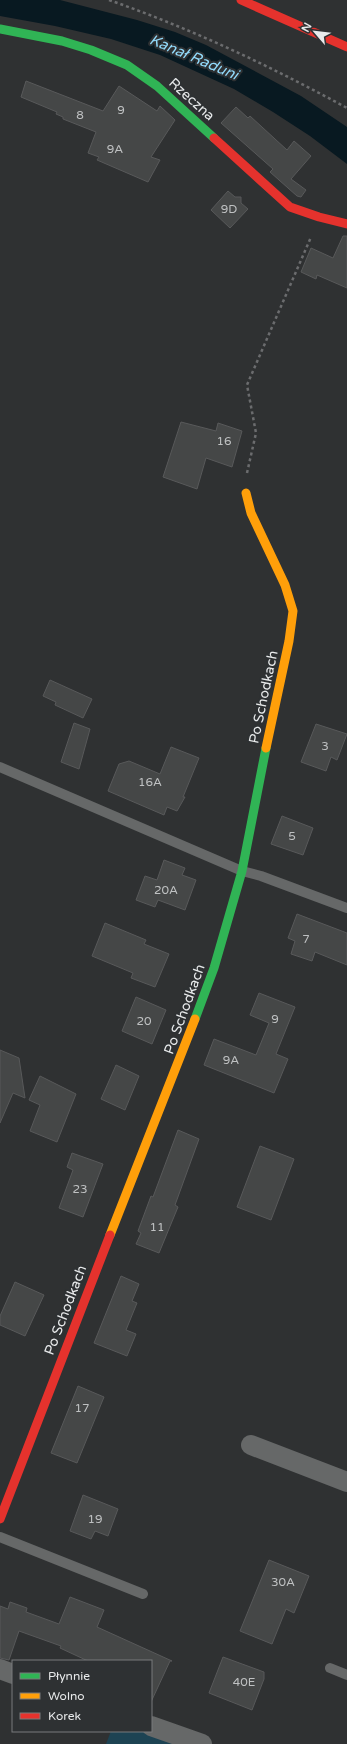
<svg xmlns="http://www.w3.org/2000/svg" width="347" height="1744" font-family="'Varela Round',sans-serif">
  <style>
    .green { fill: #1d4353 }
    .water { fill: #081921 }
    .building { fill: #454747; stroke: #58595a }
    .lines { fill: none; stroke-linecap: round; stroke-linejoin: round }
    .path { stroke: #6b6c6e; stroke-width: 2.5; stroke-dasharray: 3 3; stroke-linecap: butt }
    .lane { stroke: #666868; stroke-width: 10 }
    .street { stroke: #666868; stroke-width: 20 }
    .fast { stroke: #30b455; stroke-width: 9 }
    .slow { stroke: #ff9f0a; stroke-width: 9 }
    .jam { stroke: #e5322d; stroke-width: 9 }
    .labels { text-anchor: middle; stroke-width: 4; stroke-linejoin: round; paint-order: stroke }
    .number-label { font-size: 12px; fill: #bfc1c2 }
    .street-label { font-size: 14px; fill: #e8eaeb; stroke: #2e3133 }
    .water-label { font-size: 15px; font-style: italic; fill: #92dafb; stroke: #2e3133 }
  </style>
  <rect width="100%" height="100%" fill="#2f3132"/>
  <path class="green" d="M111,1731H141L178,1744H106Z"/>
  <path class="water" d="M0,0H60L137,20L175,32L206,45L301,96L347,127V164L310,136L273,112L234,89L160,55L111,39L55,26L0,16Z"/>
  <path class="building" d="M26,81L103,111L119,86L157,111L160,106L175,120L151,157L160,160L148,182L97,160L99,157L88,153L96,132L63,119V117L56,114L57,112L21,97Z
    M236,107L248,118L250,116L287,150L294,141L311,156L291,179L306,190L301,197L297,196L270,172L273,169L221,123Z
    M228,191L235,197H241V203L248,209L230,228L211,210Z
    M343,236H347V288L317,275L316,279L301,272L311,248L333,258Z
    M181,422L216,431L218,423L242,431L232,467L206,458L197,489L163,477Z
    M50,680L92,699L83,718L55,705L56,702L43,696Z
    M74,723L90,729L79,769L61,762Z
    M316,724L347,734L337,760L331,757L326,771L301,762Z
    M171,747L199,758L183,797H185L177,811L167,807L164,815L108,791L119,764L129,761L160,774Z
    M282,816L313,828L303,855L271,844Z
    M164,860L185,868L182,875L196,880L185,910L158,900L155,907L136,900L145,876L157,880Z
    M297,914L347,933V965L315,952L312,961L291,954L295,941L288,938Z
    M105,923L146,940L144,944L169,954L155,987L131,978L133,973L92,956Z
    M259,993L295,1007L276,1054L288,1059L274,1093L204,1065L214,1039L256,1055L269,1023L250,1015Z
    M136,997L166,1010L152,1044L122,1031Z
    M0,1050L19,1058L25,1098L13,1093L0,1123Z
    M116,1065L139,1076L125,1110L101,1099Z
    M40,1076L76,1094L57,1142L30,1131L40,1105L29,1100Z
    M178,1130L199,1139L175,1205L178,1207L159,1253L136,1244L141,1233L138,1231L151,1196L153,1197Z
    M260,1146L294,1159L271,1220L237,1207Z
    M72,1153L103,1164L83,1217L59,1208L73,1170L67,1167Z
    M121,1276L139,1284L132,1301L137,1303L126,1330L136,1334L127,1356L94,1343Z
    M15,1282L44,1295L25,1336L0,1325V1316Z
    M78,1386L104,1397L77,1463L51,1453Z
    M83,1495L118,1509L108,1536L95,1531L91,1539L70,1531Z
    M269,1560L309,1576L294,1613L286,1609L272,1644L240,1631Z
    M70,1597L104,1610L97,1627L172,1661H170L151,1702V1661H88L60,1648L61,1646L19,1631L9,1660L0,1658V1606L8,1609L10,1602L27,1608L26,1612L59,1624Z
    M223,1657L264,1672V1679L252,1710L209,1693Z"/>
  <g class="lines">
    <path class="path" d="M109,0C192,29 270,66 347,108
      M247,473L256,433L247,385L311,237"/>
    <path class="lane" d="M0,767L242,871L261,876L347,908
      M0,1537L143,1594
      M330,1668L347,1675"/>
    <path class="street" d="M251,1445L347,1482
      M0,1669L13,1674
      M151,1726L202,1744"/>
    <path class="fast" d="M0,29L62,41L91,50L127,65L157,86L214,138
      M195,1019L214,968L242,871L266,748"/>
    <path class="slow" d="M246,493L251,513L285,585L293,611L289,641L266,748
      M110,1235L195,1019"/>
    <path class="jam" d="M241,0L347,47
      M214,138L290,207L319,217L347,224
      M0,1519L110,1235"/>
  </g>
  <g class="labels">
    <g class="number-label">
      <text x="121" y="114">9</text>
      <text x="80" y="119">8</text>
      <text x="115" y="153">9A</text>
      <text x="229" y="213">9D</text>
      <text x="224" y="445">16</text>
      <text x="325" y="750">3</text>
      <text x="150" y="786">16A</text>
      <text x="292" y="840">5</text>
      <text x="166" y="894">20A</text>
      <text x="306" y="943">7</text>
      <text x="275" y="1023">9</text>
      <text x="144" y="1025">20</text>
      <text x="231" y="1064">9A</text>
      <text x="80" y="1193">23</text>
      <text x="157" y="1231">11</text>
      <text x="82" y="1412">17</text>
      <text x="95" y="1523">19</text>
      <text x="283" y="1586">30A</text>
      <text x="244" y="1686">40E</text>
    </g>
    <g class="street-label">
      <text transform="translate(192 99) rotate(42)" y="5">Rzeczna</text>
      <text transform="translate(263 697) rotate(-78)" y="5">Po Schodkach</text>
      <text transform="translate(184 1009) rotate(-70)" y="5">Po Schodkach</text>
      <text transform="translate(65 1310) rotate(-69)" y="5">Po Schodkach</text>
    </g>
    <g class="water-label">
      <text transform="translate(194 57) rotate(23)" y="5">Kanał Raduni</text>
    </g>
  </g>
  <rect x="12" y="1660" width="140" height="72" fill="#2e3133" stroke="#787b7d"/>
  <rect x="20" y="1673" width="20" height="6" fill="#30b455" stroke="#787b7d"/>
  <text x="48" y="1680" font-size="12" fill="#e8eaeb">Płynnie</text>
  <rect x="20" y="1693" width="20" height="6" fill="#ff9f0a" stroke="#787b7d"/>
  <text x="48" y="1700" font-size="12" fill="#e8eaeb">Wolno</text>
  <rect x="20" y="1713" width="20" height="6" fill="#e5322d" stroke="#787b7d"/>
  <text x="48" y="1720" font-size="12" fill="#e8eaeb">Korek</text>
  <g transform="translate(315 32) rotate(298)" stroke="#2e3133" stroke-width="3" paint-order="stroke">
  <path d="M0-3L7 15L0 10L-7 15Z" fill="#e8eaeb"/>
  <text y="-6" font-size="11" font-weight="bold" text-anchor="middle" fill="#e8eaeb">N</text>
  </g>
</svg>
